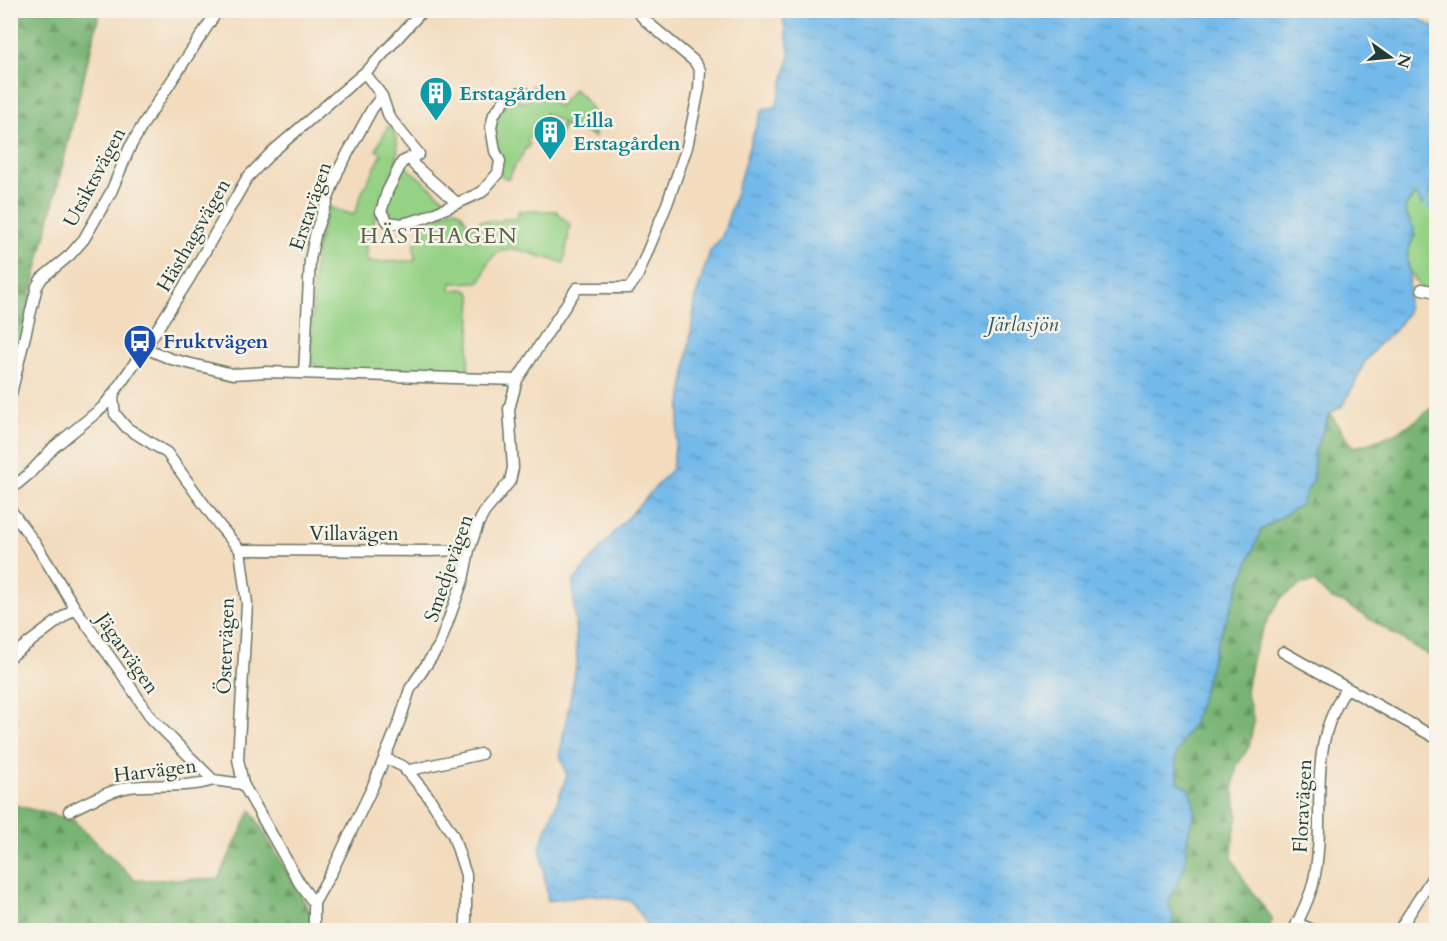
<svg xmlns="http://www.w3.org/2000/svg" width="1447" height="941" font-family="Cardo,serif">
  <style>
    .green { fill: #96d286; stroke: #5a885d; stroke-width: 1.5 }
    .forest { fill: url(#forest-firs); stroke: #4c7854; stroke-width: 1.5 }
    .water { fill: url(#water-ripples); stroke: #497b8f; stroke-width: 1.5 }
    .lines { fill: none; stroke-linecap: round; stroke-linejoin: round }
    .stream { stroke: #73b9ea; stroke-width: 4 }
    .minor-casing { stroke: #697564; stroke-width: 13 }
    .minor { stroke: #fff; stroke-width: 10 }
    .labels { text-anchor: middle; stroke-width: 5; stroke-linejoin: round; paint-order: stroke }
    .culture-label { font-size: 20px; font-weight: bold; fill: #0d838f; stroke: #f7f3e8; text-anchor: start }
    .street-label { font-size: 20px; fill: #1f3d34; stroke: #f7f3e8 }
    .transit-label { font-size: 20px; font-weight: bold; fill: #164399; stroke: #f7f3e8; text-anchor: start }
    .water-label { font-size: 21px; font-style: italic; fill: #345c62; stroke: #f7f3e8 }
    .quarter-label { font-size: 22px; letter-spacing: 1.5px; fill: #585f4b; stroke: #f7f3e8 }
  </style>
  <defs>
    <pattern id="forest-firs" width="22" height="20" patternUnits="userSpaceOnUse" patternTransform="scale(1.5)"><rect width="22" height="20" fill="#78b473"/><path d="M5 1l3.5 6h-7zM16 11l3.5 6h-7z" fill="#62945f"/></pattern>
    <pattern id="water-ripples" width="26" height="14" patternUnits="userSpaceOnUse" patternTransform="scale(1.5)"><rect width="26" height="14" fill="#73b9ea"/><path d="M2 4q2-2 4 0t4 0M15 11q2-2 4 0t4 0" fill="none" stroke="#5e98be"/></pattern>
  </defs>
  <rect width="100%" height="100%" fill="#f7f3e8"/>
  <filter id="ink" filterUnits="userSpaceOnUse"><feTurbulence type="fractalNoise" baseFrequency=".0167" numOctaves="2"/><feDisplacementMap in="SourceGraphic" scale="12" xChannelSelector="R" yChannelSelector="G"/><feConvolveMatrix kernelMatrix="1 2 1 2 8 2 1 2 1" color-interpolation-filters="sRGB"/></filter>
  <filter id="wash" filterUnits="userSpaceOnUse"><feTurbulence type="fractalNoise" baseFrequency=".008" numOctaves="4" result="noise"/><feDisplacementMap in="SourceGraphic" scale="24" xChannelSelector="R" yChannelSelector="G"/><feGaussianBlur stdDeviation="1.35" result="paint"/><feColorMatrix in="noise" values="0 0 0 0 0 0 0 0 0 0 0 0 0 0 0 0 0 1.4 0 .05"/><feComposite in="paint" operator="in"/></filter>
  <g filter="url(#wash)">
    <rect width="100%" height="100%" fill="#f3dcbe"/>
    <path class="green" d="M533,85L558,107L574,89C593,106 595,111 595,137L580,130L578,132L564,125L559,137L556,136L562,122L545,113L538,127L536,126L527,141L530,144L528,148L526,147L518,163H516L509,179L501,176L494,129L499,112L514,98L525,103L530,97L527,95Z
      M390,126C394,130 394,134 396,139C403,164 385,186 377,209C374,218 373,228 373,237H366L367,262L415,261L414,244L426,234L420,226L449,211L456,209L462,214L469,226L471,227L480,221H502L503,219H517L518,211H556L570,225L564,263C555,260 545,258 536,255C520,249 501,244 489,261C484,268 486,275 479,282L451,283L450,290L463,289L469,291L472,297L468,372L329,370L321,369L310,362L314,270L318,242L328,207L354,215L363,190L382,154L376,150L387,128Z
      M404,165L447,201L445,204C428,211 403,228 386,214L388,198Z
      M1436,165V292L1422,289C1406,268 1402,260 1415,235L1413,233L1411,222L1406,214L1405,207C1415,192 1434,184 1436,165Z"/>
    <path class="forest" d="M11,11H100L11,376Z
      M1436,405V660L1344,603L1330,598L1314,582L1302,584L1282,597L1269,617L1259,638L1252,659L1246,691L1254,721L1249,747L1237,765L1233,790L1238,814L1233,840L1232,858L1247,885L1272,918L1269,930H1169L1174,919L1168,903L1184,869L1188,833L1194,813L1180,785L1176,771V755L1183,739L1192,725L1199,706L1215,648L1261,530L1300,504L1313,479L1314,453L1330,414L1353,447C1373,444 1397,433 1414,422C1422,417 1428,409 1436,405Z
      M10,804L73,820L135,880L218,879L251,810L321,930H11Z"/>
    <path class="water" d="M782,11L1424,10L1420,20L1436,28V165L1432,189L1427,200L1421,205L1417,195L1411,199L1405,207L1406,214L1414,229L1413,233L1415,235C1408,248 1404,259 1410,273L1407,313L1395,330L1379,344L1364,363L1354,386L1342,406L1329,414L1314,453L1313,479L1300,505L1261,530L1215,648L1199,706L1192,725L1183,739L1176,755V771L1180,784L1189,788L1194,805V813L1188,833L1184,869L1168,903L1174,919L1169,930H649L650,928L631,901L593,895L548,901L540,846L567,776L560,754L577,661L573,582L612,535L672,469L696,296L710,251L722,237L735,196L752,137L763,109L776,107L790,56Z"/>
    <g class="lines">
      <path class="stream" d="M1427,200L1428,207H1436"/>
    </g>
  </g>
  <g filter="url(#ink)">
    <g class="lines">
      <g class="minor-casing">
        <path id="minor" d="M382,96L389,117L419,154L402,162L387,192L381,212L388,222L402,224L424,218L482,192L498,173L500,161L495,151L491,127L494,114L505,100L518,93L524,92
          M411,157L414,165L457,203
          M1422,289L1436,292
          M145,348L171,359L233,374L266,372L517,380
          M304,373L310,260L316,231L338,171L372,109L382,96L365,73
          M114,393L113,399L115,414L127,428L167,453L219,525L240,550L247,604L238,759L243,784L300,884L314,903V930
          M10,398L37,286L42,278L70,255L84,239L111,192L130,147L144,123L218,10
          M10,490L29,474L54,447L102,408L114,393L145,348L189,279L247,178L272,152L371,67L423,10
          M10,509L37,546L75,608L120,671L152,719L213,780L243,784
          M240,550L428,551L469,550
          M1283,652L1436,738
          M10,657L75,608
          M385,758L404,767L428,796L453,835L466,875V921L465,930
          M406,771L481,754
          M69,811C88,802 108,791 129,787C158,783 185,789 213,780
          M314,903L333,869L372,788L400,720L410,689L439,646L463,580L469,550L478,524L484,513L510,481L513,468L509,409L517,380L577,288H629L637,277L667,204L687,147L699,89L700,70L694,61L647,22L636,10
          M1297,923L1313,930
          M1294,930C1300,916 1309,900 1313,884C1325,835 1313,782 1326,733C1330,717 1338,702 1346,688
          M1399,930L1436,872"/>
      </g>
      <use href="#minor" class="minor"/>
    </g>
  </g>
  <defs>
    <g id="building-pin" transform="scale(1.725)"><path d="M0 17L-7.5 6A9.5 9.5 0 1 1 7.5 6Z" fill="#0f9aa8" stroke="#f7f3e8"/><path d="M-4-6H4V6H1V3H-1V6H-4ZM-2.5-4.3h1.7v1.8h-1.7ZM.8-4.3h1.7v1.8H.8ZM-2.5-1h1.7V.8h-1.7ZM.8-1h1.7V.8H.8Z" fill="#fff"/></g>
    <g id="bus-pin" transform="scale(1.725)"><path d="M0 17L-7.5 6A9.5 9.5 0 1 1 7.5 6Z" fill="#1a4fb4" stroke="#f7f3e8"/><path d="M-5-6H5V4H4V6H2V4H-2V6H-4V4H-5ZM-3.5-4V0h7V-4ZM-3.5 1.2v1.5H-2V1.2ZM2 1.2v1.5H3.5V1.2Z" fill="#fff"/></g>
  </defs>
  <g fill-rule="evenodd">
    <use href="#building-pin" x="436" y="93"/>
    <use href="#building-pin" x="550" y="132"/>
    <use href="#bus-pin" x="140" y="341"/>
  </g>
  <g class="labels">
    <g class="culture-label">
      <text x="459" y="100">Erstagården</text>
      <text x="573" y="127">Lilla<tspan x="573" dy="23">Erstagården</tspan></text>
    </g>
    <g class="street-label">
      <text transform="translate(94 177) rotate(-62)" y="7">Utsiktsvägen</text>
      <text transform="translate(310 206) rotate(-71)" y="7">Erstavägen</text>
      <text transform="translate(193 235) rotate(-60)" y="7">Hästhagsvägen</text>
      <text x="354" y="540">Villavägen</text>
      <text transform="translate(448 568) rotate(-71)" y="7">Smedjevägen</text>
      <text transform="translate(225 646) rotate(-88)" y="7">Östervägen</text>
      <text transform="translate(128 653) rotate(55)" y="7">Jägarvägen</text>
      <text transform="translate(155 770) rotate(-7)" y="7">Harvägen</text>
      <text transform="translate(1302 806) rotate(-87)" y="7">Floravägen</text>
    </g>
    <g class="transit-label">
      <text x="163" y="348">Fruktvägen</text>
    </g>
    <g class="water-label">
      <text x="1023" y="331">Järlasjön</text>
    </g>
    <g class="quarter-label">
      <text x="439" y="243">HÄSTHAGEN</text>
    </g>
  </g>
  <rect width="1447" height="941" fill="none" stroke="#f7f3e8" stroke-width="36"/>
  <g transform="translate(1390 57) rotate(105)" stroke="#f7f3e8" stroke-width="4.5" paint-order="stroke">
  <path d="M0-4.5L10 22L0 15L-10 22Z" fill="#1f3d34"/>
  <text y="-9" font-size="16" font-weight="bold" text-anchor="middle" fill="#1f3d34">N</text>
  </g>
</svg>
